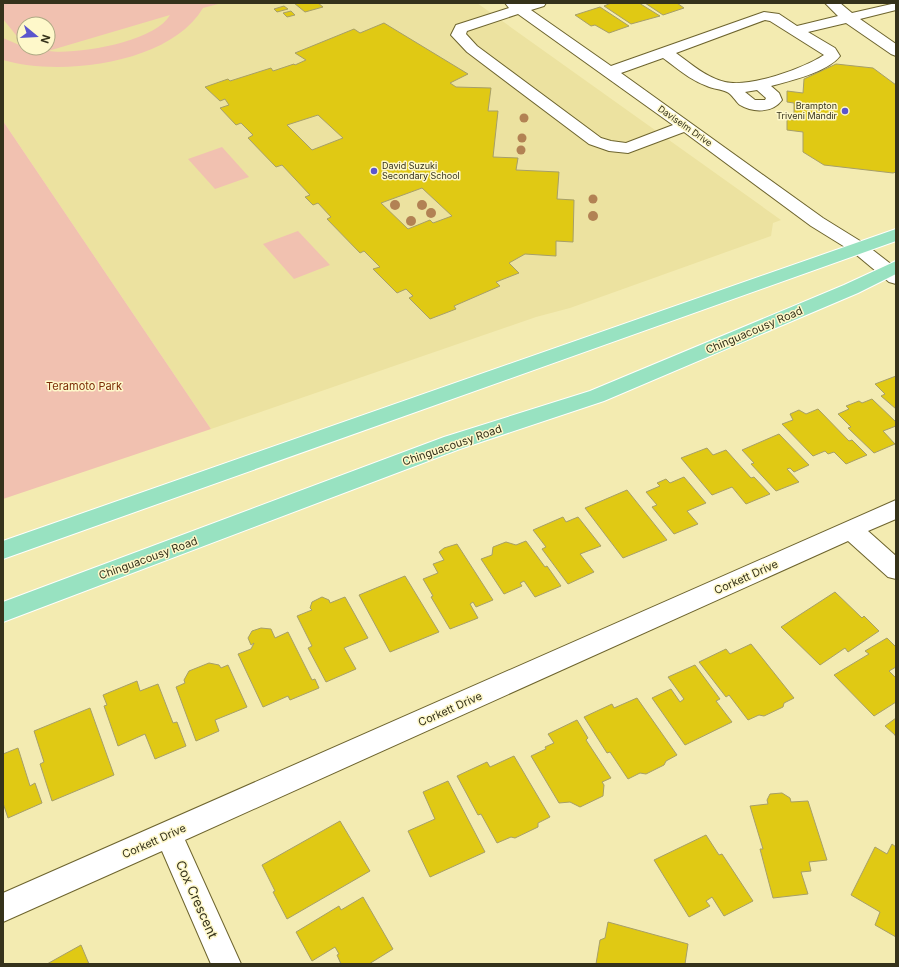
<svg xmlns="http://www.w3.org/2000/svg" width="899" height="967" font-family="Inter,sans-serif">
  <style>
    .built { fill: #ece2a0; fill-rule: evenodd }
    .green { fill: #f1c1b0; fill-rule: evenodd }
    .building { fill: #e0c914; stroke: #a79f68; fill-rule: evenodd }
    .lines { fill: none; stroke-linecap: round; stroke-linejoin: round }
    .minor-casing { stroke: #6d642e; stroke-width: 2 }
    .major-casing { stroke: #fff; stroke-width: 2 }
    .minor { fill: #fff; fill-rule: evenodd }
    .major { fill: #98e2c1; fill-rule: evenodd }
    .tree { fill: #b28254 }
    .poi-dot { fill: #5b55cd; stroke: #fef8ca; stroke-width: 1.5 }
    .labels { text-anchor: middle; stroke-width: 3; stroke-linejoin: round; paint-order: stroke }
    .far-poi-label { font-size: 9px; fill: #35321b; stroke: #fef8ca; text-anchor: end }
    .far-street-label { font-size: 9px; fill: #35321b; stroke: #fef8ca }
    .street-label { font-size: 11px; fill: #35321b; stroke: #fef8ca }
    .park-label { font-size: 11px; fill: #7c2c07; stroke: #fef8ca }
    .near-street-label { font-size: 13px; fill: #35321b; stroke: #fef8ca }
  </style>
  <rect width="100%" height="100%" fill="#f3ebb1"/>
  <path class="built" d="M3,3H477L781,220L773,223L771,236L570,308L536,317L211,429L3,121ZM24,24H48V48H24Z"/>
  <path class="green" d="M3,3H222L203,8C170,64 60,77 3,60V38L24,47V48H48V24H24V45L3,19ZM170,15C155,42 77,55 48,51Z
    M3,121L211,429L3,499Z
    M222,147L249,177L215,189L188,159Z
    M298,231L330,265L294,279L263,244Z"/>
  <path class="building" d="M294,3H318L323,7L305,12Z
    M611,3H639L660,16L631,24L604,6Z
    M645,3H677L684,8L663,15Z
    M284,6L288,9L277,12L274,9Z
    M600,7L629,26L609,33L595,25L591,26L575,15Z
    M291,11L295,15L287,17L283,13Z
    M384,23L468,74L450,83L456,87L491,88L488,111H498L493,157L518,158L516,170L559,172L557,199L574,200L573,242L556,241V256L525,254L509,263L519,273L496,282L500,286L454,306L456,309L430,319L409,298L413,296L406,289L397,293L373,269L380,267L364,251L360,253L327,219L331,217L318,203L313,205L305,197L310,195L282,165L276,167L248,138L253,135L241,123L236,125L220,108L229,105L225,99L220,101L205,87L228,79L230,81L271,68L273,71L294,64L295,65L306,60L295,53L354,29L360,33ZM318,115L343,138L312,150L287,125ZM422,188L452,216L433,223L430,220L408,229L381,203Z
    M836,64L873,68L896,85V172L893,173L824,165L803,152V132L787,130V119L794,120V103L787,102V91L803,93L804,79Z
    M896,376V409L881,396L885,394L875,384Z
    M872,399L896,422V426L883,431L895,444L874,453L848,428L851,427L838,414L849,409L846,406L859,401L862,403Z
    M818,409L849,441L852,440L867,455L846,464L834,452L828,454L825,451L813,456L782,424L793,420L790,414L799,410L806,414Z
    M779,434L809,465L794,472L790,468L787,469L799,482L776,491L751,464L754,463L742,450Z
    M707,448L713,455L726,450L751,478L754,477L770,494L746,504L732,487L712,495L681,458Z
    M684,477L706,503L687,511L698,524L674,534L652,507L657,505L646,492L660,486L657,483L666,479L670,483Z
    M627,490L667,540L623,558L585,508Z
    M563,517L566,522L578,517L601,546L580,554L594,572L568,584L542,549L546,547L533,530Z
    M526,541L545,567L547,566L561,586L535,597L524,581L520,583L522,586L504,594L481,559L492,555L493,547L506,542L516,545Z
    M457,544L493,600L476,607L473,602L470,604L478,618L450,629L431,597L433,596L423,579L438,573L433,564L444,560L439,552L444,548Z
    M405,576L439,632L390,652L359,595Z
    M835,592L862,618L864,616L879,631L848,652L845,648L820,665L781,627Z
    M322,597L329,600L330,603L345,597L368,638L344,648L356,669L326,682L308,648L312,646L297,616L312,610L310,608L312,602Z
    M261,628L271,629L275,638L288,632L312,680L315,679L319,688L290,700L288,696L263,707L238,654L251,649L254,643L251,645L248,638L252,631Z
    M887,638L896,647V667L889,671L896,678V702L874,716L834,675L869,654L865,651Z
    M751,644L794,698L784,703L783,707L764,716L759,715L748,720L729,695L726,697L699,662L726,649L730,654Z
    M209,663L219,665L221,668L228,665L247,707L215,720L219,731L196,741L176,687L185,683L184,680L189,671Z
    M695,665L720,699L716,701L732,722L685,745L652,698L671,689L680,702L684,699L668,677Z
    M137,681L140,691L158,684L173,723L177,722L186,746L155,759L145,734L118,746L104,706L107,705L103,695Z
    M637,698L677,755L666,761L664,765L646,774L640,773L628,779L610,752L607,753L584,717L612,704L614,708Z
    M90,708L114,775L52,801L40,764L44,762L34,731Z
    M896,718V738L895,735L885,726Z
    M577,720L588,738L586,740L611,778L602,782L604,785L603,796L580,807L570,802L559,803L531,756L546,749L545,747L554,743L548,734Z
    M18,748L30,786L35,783L42,803L8,818L3,803V754Z
    M514,756L550,817L538,823V827L515,838L511,837L497,843L481,814L478,815L457,776L487,762L490,767Z
    M448,781L485,852L430,877L408,831L435,819L423,792Z
    M782,793L790,798L791,802L808,801L827,860L809,862L811,871L801,872L808,894L773,898L760,849H763L750,806L768,804L767,800L770,794Z
    M340,821L370,871L287,919L273,892L275,891L262,865Z
    M706,835L719,855L722,854L753,901L724,916L712,897L706,901L710,906L689,917L654,860Z
    M892,844L896,847V937L875,925L880,912L851,895L875,847L887,854Z
    M363,897L393,949L369,964H341L337,955L339,954L335,947L312,961L296,932L339,906L341,910Z
    M608,922L688,944L685,964H596L600,940L605,938Z
    M81,945L89,964H47Z"/>
  <g class="lines">
    <g class="minor-casing">
      <path id="minor" d="M505,3H546L544,6L531,10L611,66L764,12L779,14L797,26L838,16L825,3H840L852,13L896,3V10L860,19L896,44V56L891,54L846,23L808,32L835,48L840,56C828,72 790,81 771,86L779,93L782,100C773,113 753,113 740,105C736,102 732,94 727,92C721,89 713,89 707,86C690,80 677,68 663,58L621,73L823,218L865,244L896,268V284L889,282L853,252L811,226L684,132L628,153L609,151L589,144L467,52L451,35L456,25L509,8ZM518,14L673,125L626,143L611,141L601,138L477,46L466,34L467,31ZM765,20L770,21L824,55C804,68 750,88 725,82C707,78 691,64 676,53ZM757,90L766,98L765,100H755L745,92Z
        M896,500V519L868,531L896,556V579L888,577L848,541L185,840L241,964H211L162,851L3,922V893Z"/>
    </g>
    <g class="major-casing">
      <path id="major" d="M896,229V241L3,559V541Z
        M896,261V274L858,293L604,401L460,449L3,622V602L444,437L590,391L844,285Z"/>
    </g>
    <use href="#minor" class="minor"/>
    <use href="#major" class="major"/>
  </g>
  <g class="tree">
    <circle cx="524" cy="118" r="4.5"/>
    <circle cx="522" cy="138" r="4.5"/>
    <circle cx="521" cy="150" r="4.5"/>
    <circle cx="593" cy="199" r="4.5"/>
    <circle cx="395" cy="205" r="5"/>
    <circle cx="422" cy="205" r="5"/>
    <circle cx="431" cy="213" r="5"/>
    <circle cx="593" cy="216" r="5"/>
    <circle cx="411" cy="221" r="5"/>
  </g>
  <g class="poi-dot">
    <circle cx="845" cy="111" r="4"/>
    <circle cx="374" cy="171" r="4"/>
  </g>
  <g class="labels">
    <g class="far-poi-label">
      <text x="837" y="109">Brampton<tspan x="837" dy="10">Triveni Mandir</tspan></text>
      <text x="382" y="169" text-anchor="start">David Suzuki<tspan x="382" dy="10">Secondary School</tspan></text>
    </g>
    <g class="far-street-label">
      <text transform="translate(685 126) rotate(35)" y="3">Daviselm Drive</text>
    </g>
    <g class="street-label">
      <text transform="translate(754 330) rotate(-23)" y="4">Chinguacousy Road</text>
      <text transform="translate(452 445) rotate(-19)" y="4">Chinguacousy Road</text>
      <text transform="translate(148 558) rotate(-20)" y="4">Chinguacousy Road</text>
      <text transform="translate(746 577) rotate(-24)" y="4">Corkett Drive</text>
      <text transform="translate(450 709) rotate(-24)" y="4">Corkett Drive</text>
      <text transform="translate(154 841) rotate(-24)" y="4">Corkett Drive</text>
    </g>
    <g class="park-label">
      <text x="84" y="390">Teramoto Park</text>
    </g>
    <g class="near-street-label">
      <text transform="translate(197 899) rotate(66)" y="5">Cox Crescent</text>
    </g>
  </g>
  <rect width="899" height="967" fill="none" stroke="#35321b" stroke-width="8"/>
  <g transform="translate(36 36) rotate(108)"><circle r="19" fill="#fef8ca" stroke="#aea984"/>
  <path d="M0-3L7 15L0 10L-7 15Z" fill="#5b55cd"/>
  <text y="-6" font-size="11" font-weight="bold" text-anchor="middle" fill="#35321b">N</text>
  </g>
</svg>
